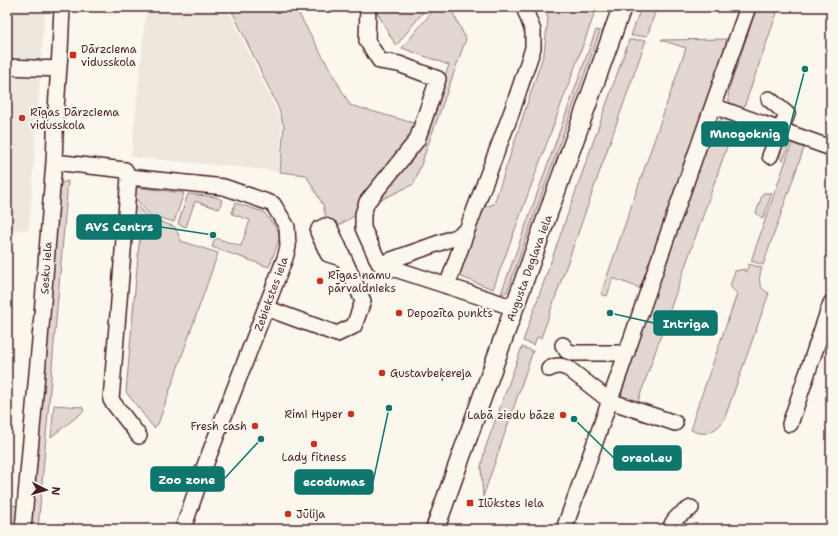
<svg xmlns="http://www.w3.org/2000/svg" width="838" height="536" font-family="'Shantell Sans',sans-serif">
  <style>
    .built { fill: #eee7de }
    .green { fill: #e2d7d0; stroke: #967b7e }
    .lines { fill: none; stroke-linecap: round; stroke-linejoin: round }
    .minor-casing { stroke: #4a1f2b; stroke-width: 18 }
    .major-casing { stroke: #4a1f2b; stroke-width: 21 }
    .minor { stroke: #fbf7ec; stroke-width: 15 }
    .major { stroke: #fbf7ec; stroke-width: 18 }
    .poi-dot { fill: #c8321e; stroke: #fbf7ec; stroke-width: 1.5 }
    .labels { text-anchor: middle; stroke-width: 4; stroke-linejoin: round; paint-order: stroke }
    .poi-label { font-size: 11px; fill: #4a1f2b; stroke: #fbf7ec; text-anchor: start }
    .street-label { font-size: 11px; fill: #4a1f2b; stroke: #fbf7ec }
    .leader { fill: none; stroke: #0f766e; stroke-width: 1.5 }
    .callout-dot { fill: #0f766e; stroke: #fbf7ec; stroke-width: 1.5 }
    .callout { fill: #0f766e; stroke: #0f766e; stroke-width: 1.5 }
    .callout-label { font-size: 12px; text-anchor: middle; font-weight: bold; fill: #fff }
  </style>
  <rect width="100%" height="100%" fill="#fbf7ec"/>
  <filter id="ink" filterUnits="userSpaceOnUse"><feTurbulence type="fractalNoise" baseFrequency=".025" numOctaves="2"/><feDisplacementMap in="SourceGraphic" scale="8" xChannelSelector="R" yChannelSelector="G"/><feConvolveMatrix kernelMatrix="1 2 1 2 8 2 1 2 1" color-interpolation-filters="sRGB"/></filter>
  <g filter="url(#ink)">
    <path class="built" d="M7,7H45L29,230L7,229Z
      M146,7H227L282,122L279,171L131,157L143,42Z"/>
    <path class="green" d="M230,7H295L350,105L417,124L398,156L359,213L336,227L327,222L323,205L306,175L280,172L284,126L278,107Z
      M374,7H427L396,46Z
      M436,7H450L466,39L414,184L370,205L423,138L449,65L402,48Z
      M543,7H597L493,289L456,275L481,208L494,204L544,53L548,18Z
      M641,7H657L647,36H631Z
      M757,7H779L743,110C731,106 726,103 729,89Z
      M596,30L600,31L507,292L501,294Z
      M728,39L642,289L613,278L607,296L601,294L686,48L661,40Z
      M629,40H646L541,338L537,337L534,345L523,341Z
      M726,118L736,121L637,404L626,399L622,396V381L715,125L720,120Z
      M785,142L790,143L783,161C776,154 779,149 785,142Z
      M792,143L804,148L763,265L751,261Z
      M68,181L38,529H30L59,184Z
      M134,187L184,193L174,222L150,215L133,196Z
      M763,193H772L763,219L756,213Z
      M188,194L216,197L222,200L219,209L195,201L186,227L178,224Z
      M132,200L147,217L175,227L181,241L218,253L158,424L154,428L126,392L141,222L130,221Z
      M235,203L264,212L281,235L269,267L212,247L215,238L241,246L250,220L232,214Z
      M749,264L762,268C758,279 758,288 769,293L724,420C719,427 710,435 700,433C697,433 694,431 691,430L694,421L693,420L737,294L730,286L735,271L745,269L744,271L746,272Z
      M522,347L533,351L483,497L481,467L485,449Z
      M54,405L82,407L84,411L51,437Z
      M11,505L18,506L16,529H9Z"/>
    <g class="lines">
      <g class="minor-casing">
        <path id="minor" d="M368,7L367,41L380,61L399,64L438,79L417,140L367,202L363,214V228L379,263L380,264L515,308
          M7,67L59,69
          M769,99L787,114L770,156
          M713,106L831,148
          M54,162L125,170L129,177L224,187L273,204L287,227L288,247L285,258L204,468L183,529
          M129,177L111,400L139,436
          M380,264L456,237L467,230L512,111L533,48V31L524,7
          M447,286L467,230
          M266,308L337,334L354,326L363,301L344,259L328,254L318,232L319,229L325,226L330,228L344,259
          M563,345L567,351L573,353H627
          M549,369C556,365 561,365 569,369L610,401L675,423
          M790,424L831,303
          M23,529L40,340L54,162L56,109L60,52L62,7
          M564,529C627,356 685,181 748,7
          M670,529C674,517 681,514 691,508"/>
      </g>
      <g class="major-casing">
        <path id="major" d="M435,529L622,7"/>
      </g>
      <use href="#minor" class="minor"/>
      <use href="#major" class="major"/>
    </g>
  </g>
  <g class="poi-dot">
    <rect x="69" y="51" width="8" height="8" rx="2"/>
    <circle cx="22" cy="118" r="4"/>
    <circle cx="320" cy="281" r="4"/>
    <circle cx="399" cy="313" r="4"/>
    <circle cx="382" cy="373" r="4"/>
    <circle cx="351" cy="414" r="4"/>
    <circle cx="563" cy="415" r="4"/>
    <circle cx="255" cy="426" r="4"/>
    <circle cx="314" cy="444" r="4"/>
    <rect x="466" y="499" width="8" height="8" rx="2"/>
    <circle cx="288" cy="514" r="4"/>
  </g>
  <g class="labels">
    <g class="poi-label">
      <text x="81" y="53">Dārzciema<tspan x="81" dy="13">vidusskola</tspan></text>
      <text x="30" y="116">Rīgas Dārzciema<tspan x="30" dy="13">vidusskola</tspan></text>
      <text x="328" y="279">Rīgas namu<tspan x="328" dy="13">pārvaldnieks</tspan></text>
      <text x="407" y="317">Depozīta punkts</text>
      <text x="390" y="377">Gustavbeķereja</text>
      <text x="343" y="418" text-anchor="end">Rimi Hyper</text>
      <text x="555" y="419" text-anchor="end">Labā ziedu bāze</text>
      <text x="247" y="430" text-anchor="end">Fresh cash</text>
      <text x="314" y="461" text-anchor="middle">Lady fitness</text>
      <text x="478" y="507">Ilūkstes iela</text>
      <text x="296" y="518">Jūlija</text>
    </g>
    <g class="street-label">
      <text transform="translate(46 268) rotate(-86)" y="4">Sesku iela</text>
      <text transform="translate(529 268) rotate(-70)" y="4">Augusta Deglava iela</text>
      <text transform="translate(271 294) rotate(-70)" y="4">Zebiekstes iela</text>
    </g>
  </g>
  <path class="leader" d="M805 69L788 134M213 235L161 227M610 313L654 323M574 419L614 458M261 439L224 479M389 408L373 482"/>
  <g class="callout-dot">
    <circle cx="805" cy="69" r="4"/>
    <circle cx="213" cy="235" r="4"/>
    <circle cx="610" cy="313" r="4"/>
    <circle cx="574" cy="419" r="4"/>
    <circle cx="261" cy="439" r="4"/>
    <circle cx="389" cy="408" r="4"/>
  </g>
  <g class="callout">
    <rect x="702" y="122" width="86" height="24" rx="4"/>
    <rect x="77" y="215" width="84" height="24" rx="4"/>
    <rect x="654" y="311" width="63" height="24" rx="4"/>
    <rect x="614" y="446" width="67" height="24" rx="4"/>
    <rect x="151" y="467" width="73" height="24" rx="4"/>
    <rect x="295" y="470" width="78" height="24" rx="4"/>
  </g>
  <g class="callout-label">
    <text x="745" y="138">Mnogoknig</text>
    <text x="119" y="231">AVS Centrs</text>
    <text x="686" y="328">Intriga</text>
    <text x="647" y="462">oreol.eu</text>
    <text x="187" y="484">Zoo zone</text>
    <text x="334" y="486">ecodumas</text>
  </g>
  <rect width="838" height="536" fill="none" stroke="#fbf7ec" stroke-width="24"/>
  <rect x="12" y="12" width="814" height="512" fill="none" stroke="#4a1f2b" stroke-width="1.5" filter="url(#ink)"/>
  <g transform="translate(46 490) rotate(96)" stroke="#fbf7ec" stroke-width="3" paint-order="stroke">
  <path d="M0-3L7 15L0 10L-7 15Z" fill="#4a1f2b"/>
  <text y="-6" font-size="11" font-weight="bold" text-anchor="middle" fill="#4a1f2b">N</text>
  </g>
</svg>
